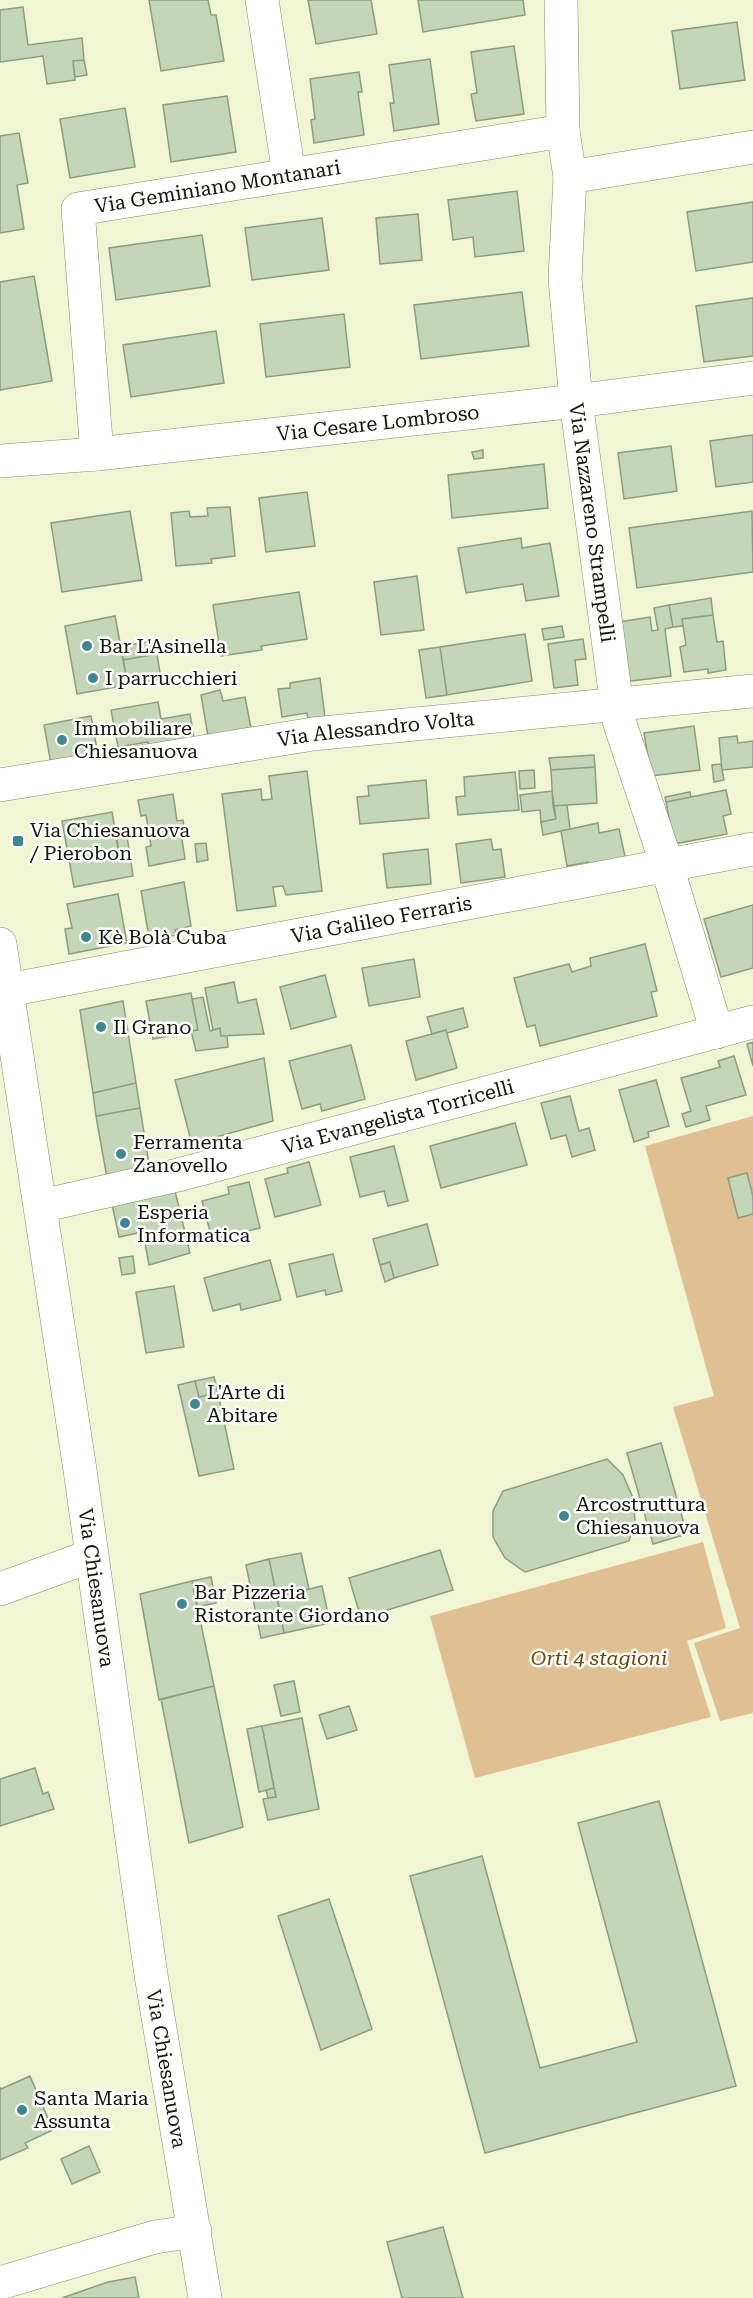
<svg xmlns="http://www.w3.org/2000/svg" width="753" height="2298" font-family="'Roboto Serif',serif">
  <style>
    .green { fill: #e0c092 }
    .building { fill: #c4d6b8; stroke: #8b9c80; stroke-width: 1.5 }
    .lines { fill: none; stroke-linecap: round; stroke-linejoin: round }
    .minor-casing { stroke: #848869; stroke-width: 34 }
    .primary-casing { stroke: #848869; stroke-width: 34 }
    .minor { stroke: #fff; stroke-width: 33 }
    .primary { stroke: #fff; stroke-width: 33 }
    .poi-dot { fill: #3f8690; stroke: #fff; stroke-width: 2 }
    .labels { text-anchor: middle; stroke-width: 5; stroke-linejoin: round; paint-order: stroke }
    .street-label { font-size: 20px; fill: #141509; stroke: #fff }
    .poi-label { font-size: 20px; fill: #141509; stroke: #fff; text-anchor: start }
    .park-label { font-size: 20px; font-style: italic; fill: #6c4903; stroke: #fff }
  </style>
  <rect width="100%" height="100%" fill="#f0f5d3"/>
  <path class="green" d="M753,1116V1713L720,1721L694,1643L740,1628L673,1407L714,1396L645,1146Z
    M703,1542L726,1628L687,1641L711,1717L475,1778L430,1616Z"/>
  <path class="building" d="M149,0H208L211,15H216L224,61L161,71Z
    M308,0H371L377,34L316,44Z
    M418,0H523L525,15L423,32Z
    M23,7L28,45L82,38L84,60L73,61L75,80L47,84L43,56L0,62V10Z
    M737,22L745,80L680,89L672,31Z
    M514,46L524,114L476,121L471,94L477,93L471,52Z
    M430,59L439,124L394,131L390,103H394L389,65Z
    M84,60L87,75L75,77L73,61Z
    M359,72L362,92H358L364,135L314,143L311,120L315,119L310,79Z
    M227,96L236,152L171,162L163,105Z
    M125,108L135,167L70,178L60,119Z
    M19,133L28,183L17,185L24,229L0,233V136Z
    M517,191L524,251L475,257L473,237L453,240L448,200Z
    M753,202V262L696,271L687,212Z
    M418,214L422,260L380,264L376,218Z
    M322,218L329,270L252,280L245,228Z
    M202,235L210,286L116,300L109,248Z
    M34,276L52,381L0,390V282Z
    M522,292L529,346L421,359L414,305Z
    M753,298V356L704,362L696,306Z
    M344,314L350,367L266,377L260,324Z
    M216,331L224,383L131,397L123,345Z
    M753,435V482L716,487L710,441Z
    M671,446L677,491L624,499L618,453Z
    M483,450V458L474,459L472,452Z
    M544,464L548,508L452,518L448,475Z
    M307,492L315,546L266,552L259,498Z
    M230,507L235,556L211,559L212,563L176,566L171,513L189,511L190,517L208,516L207,508Z
    M130,511L142,580L62,592L51,523Z
    M752,511L753,572L637,588L629,528Z
    M521,538L522,548L550,543L559,596L526,601L523,584L466,593L458,548Z
    M417,576L424,630L381,635L374,582Z
    M299,592L307,639L261,646L262,650L221,656L213,605Z
    M711,598L713,615L682,619L683,626L673,627L669,605Z
    M669,605L673,627L665,629L671,676L624,682L619,622L650,617L652,631L658,630L654,608Z
    M713,615L717,642L723,641L726,670L708,673V669L684,672L680,647L686,645L682,619Z
    M115,616L128,685L77,694L65,626Z
    M562,626L564,637L544,640L542,629Z
    M525,634L532,681L447,695L440,647Z
    M159,639L161,653L123,660L121,647Z
    M583,639L586,659L575,660L578,685L554,688L548,644Z
    M440,647L447,695L426,698L419,650Z
    M157,654L161,679L128,685L123,660Z
    M320,678L325,717L308,719L307,713L282,717L278,689L290,688V683Z
    M220,690L223,701L245,697L251,728L208,736L201,695Z
    M158,702L161,719L190,714L194,738L148,746V742L118,747L111,710Z
    M91,716L98,755L51,764L44,725Z
    M694,726L700,770L651,776L644,733Z
    M737,736L738,743L753,741V767L722,770L719,738Z
    M594,755L595,767L551,770L549,758Z
    M721,764L724,780L714,782L712,765Z
    M595,767L597,803L553,806L551,770Z
    M534,770L535,788L520,789L519,771Z
    M307,771L322,891L286,895L283,886L273,887L276,906L237,911L222,794L261,789L262,800L272,799L269,776Z
    M515,772L519,810L458,815L456,797L465,796L464,777Z
    M426,780L429,818L360,824L357,797L369,796L368,786Z
    M726,790L731,814L723,816L727,834L674,844L666,802Z
    M552,791L556,819L541,822L540,810L522,812L520,795Z
    M690,792L691,797L666,802L665,797Z
    M173,794L177,821L183,820L185,833H181L185,859L149,866L146,847L151,846L146,815L141,816L138,800Z
    M567,805L570,829L543,835L541,822L556,819L553,806Z
    M112,812L120,858L130,856L133,876L74,887L62,821Z
    M598,823L599,833L619,829L626,861L591,869L588,862L567,866L561,831Z
    M126,830L130,856L120,858L115,832Z
    M491,839L493,850L501,849L505,877L461,883L456,844Z
    M206,843L208,860L197,862L195,844Z
    M428,849L431,884L387,888L383,854Z
    M184,882L191,926L175,930L177,935L152,940L149,937L141,891Z
    M118,894L127,943L69,954L65,929L72,928L67,904Z
    M753,905V968L721,977L704,919Z
    M645,944L657,991L651,992L657,1016L540,1046L535,1025L527,1027L514,978L569,964L572,972L591,966L590,958Z
    M414,959L420,997L369,1006L362,968Z
    M325,975L336,1017L291,1029L280,987Z
    M234,982L238,1003L256,999L264,1034L221,1036L220,1028L213,1030L205,988Z
    M191,993L198,1030L153,1039L146,1001Z
    M203,997L210,1031L220,1028L221,1036H227L228,1047L196,1051L191,1031L198,1030L192,999Z
    M123,1001L136,1083L93,1093L80,1010Z
    M463,1008L468,1027L447,1033L446,1030L432,1034L427,1017Z
    M446,1030L457,1068L416,1080L406,1041Z
    M753,1042V1066L747,1044Z
    M351,1045L365,1099L322,1111L320,1104L302,1109L289,1061Z
    M734,1056L746,1095L706,1106L710,1120L686,1127L682,1114L691,1111L681,1078L720,1067L718,1061Z
    M264,1058L273,1121L192,1144L175,1080Z
    M656,1080L669,1126L648,1132L649,1137L634,1142L619,1090Z
    M136,1083L140,1108L96,1116L93,1093Z
    M570,1096L579,1131L589,1128L595,1150L572,1157L566,1135L551,1139L541,1103Z
    M140,1108L150,1170L107,1178L96,1116Z
    M515,1123L527,1165L441,1188L430,1146Z
    M394,1146L408,1201L388,1206L384,1191L360,1197L350,1157Z
    M309,1162L321,1205L275,1217L265,1179L288,1173L287,1168Z
    M747,1173L753,1196V1214L738,1218L728,1178Z
    M249,1182L260,1228L212,1239L202,1201L229,1194L228,1187Z
    M175,1191L190,1253L149,1265L143,1232L119,1237L112,1204Z
    M427,1224L438,1265L394,1278L390,1262L380,1265L373,1239Z
    M333,1254L342,1291L326,1295L325,1290L297,1297L289,1264Z
    M133,1256L135,1273L122,1275L119,1258Z
    M270,1260L281,1300L241,1310L240,1304L213,1311L204,1278Z
    M390,1262L394,1278L385,1282L380,1265Z
    M174,1286L184,1347L146,1353L136,1292Z
    M214,1377L218,1393L199,1397L195,1381Z
    M195,1381L199,1397L218,1393L234,1469L199,1476L178,1385Z
    M661,1443L687,1534L653,1544L627,1453Z
    M607,1459L623,1475L633,1498L635,1521L629,1541L525,1572L505,1558L493,1537V1511L503,1491Z
    M440,1550L453,1590L361,1618L349,1578Z
    M301,1553L309,1589L277,1597L269,1559Z
    M269,1559L284,1633L261,1638L246,1565Z
    M211,1577L216,1603L197,1607L192,1581Z
    M192,1581L214,1686L159,1700L140,1594Z
    M322,1586L330,1623L284,1633L277,1597Z
    M294,1681L300,1712L281,1716L274,1685Z
    M214,1686L243,1827L189,1843L161,1699Z
    M349,1706L357,1730L327,1739L319,1715Z
    M302,1718L319,1809L268,1820L263,1799L276,1797L262,1726Z
    M262,1726L274,1788L259,1792L247,1729Z
    M35,1768L43,1794L48,1792L54,1809L0,1826V1779Z
    M274,1788L276,1797L268,1798L266,1790Z
    M659,1801L736,2086L485,2153L410,1876L482,1856L540,2068L637,2042L578,1823Z
    M329,1899L372,2029L321,2050L278,1916Z
    M30,2076L53,2130L25,2143L28,2148L0,2160V2087L1,2089Z
    M89,2146L100,2172L72,2184L61,2159Z
    M443,2227L463,2298H402L387,2242Z
    M135,2277L139,2298H62L108,2282Z"/>
  <g class="lines">
    <g class="minor-casing">
      <g id="minor">
        <path d="M262,0L289,174"/>
        <path id="s1" d="M561,0L563,131L570,177L565,279L576,401L619,721L662,850L717,1032"/>
        <path d="M570,177L753,147"/>
        <path id="s2" d="M97,454L78,209L563,131"/>
        <path id="s3" d="M0,461L97,454L576,401L753,378"/>
        <path id="s4" d="M0,785L313,734L753,691"/>
        <path id="s5" d="M8,990L753,849"/>
        <path id="s6" d="M41,1206L178,1175L753,1022"/>
        <path d="M0,1589L91,1556"/>
        <path d="M0,2283L155,2237L195,2231"/>
      </g>
    </g>
    <g class="primary-casing">
      <g id="primary">
        <path id="s7" d="M0,944L80,1470L151,1975L205,2298"/>
      </g>
    </g>
    <use href="#minor" class="minor"/>
    <use href="#primary" class="primary"/>
  </g>
  <g class="poi-dot">
    <circle cx="87" cy="646" r="6"/>
    <circle cx="93" cy="678" r="6"/>
    <circle cx="62" cy="740" r="6"/>
    <rect x="12" y="835" width="12" height="12" rx="3"/>
    <circle cx="86" cy="937" r="6"/>
    <circle cx="101" cy="1027" r="6"/>
    <circle cx="121" cy="1154" r="6"/>
    <circle cx="125" cy="1223" r="6"/>
    <circle cx="195" cy="1404" r="6"/>
    <circle cx="564" cy="1516" r="6"/>
    <circle cx="182" cy="1604" r="6"/>
    <circle cx="22" cy="2110" r="6"/>
  </g>
  <g class="labels">
    <g class="street-label">
      <text dy="7" stroke="none"><textPath href="#s2" startOffset="387">Via Geminiano Montanari</textPath></text>
      <text dy="7" stroke="none"><textPath href="#s3" startOffset="380">Via Cesare Lombroso</textPath></text>
      <text dy="7" stroke="none"><textPath href="#s1" startOffset="525">Via Nazzareno Strampelli</textPath></text>
      <text dy="7" stroke="none"><textPath href="#s4" startOffset="380">Via Alessandro Volta</textPath></text>
      <text dy="7" stroke="none"><textPath href="#s5" startOffset="380">Via Galileo Ferraris</textPath></text>
      <text dy="7" stroke="none"><textPath href="#s6" startOffset="368">Via Evangelista Torricelli</textPath></text>
      <text dy="7" stroke="none"><textPath href="#s7" startOffset="651">Via Chiesanuova</textPath></text>
      <text dy="7" stroke="none"><textPath href="#s7" startOffset="1137">Via Chiesanuova</textPath></text>
    </g>
    <g class="poi-label">
      <text x="99" y="653">Bar L'Asinella</text>
      <text x="105" y="685">I parrucchieri</text>
      <text x="74" y="735">Immobiliare<tspan x="74" dy="23">Chiesanuova</tspan></text>
      <text x="30" y="837">Via Chiesanuova<tspan x="30" dy="23">/ Pierobon</tspan></text>
      <text x="98" y="944">Kè Bolà Cuba</text>
      <text x="113" y="1034">Il Grano</text>
      <text x="133" y="1149">Ferramenta<tspan x="133" dy="23">Zanovello</tspan></text>
      <text x="137" y="1219">Esperia<tspan x="137" dy="23">Informatica</tspan></text>
      <text x="207" y="1399">L'Arte di<tspan x="207" dy="23">Abitare</tspan></text>
      <text x="576" y="1511">Arcostruttura<tspan x="576" dy="23">Chiesanuova</tspan></text>
      <text x="194" y="1599">Bar Pizzeria<tspan x="194" dy="23">Ristorante Giordano</tspan></text>
      <text x="34" y="2105">Santa Maria<tspan x="34" dy="23">Assunta</tspan></text>
    </g>
    <g class="park-label">
      <text x="599" y="1665">Orti 4 stagioni</text>
    </g>
  </g>
</svg>
